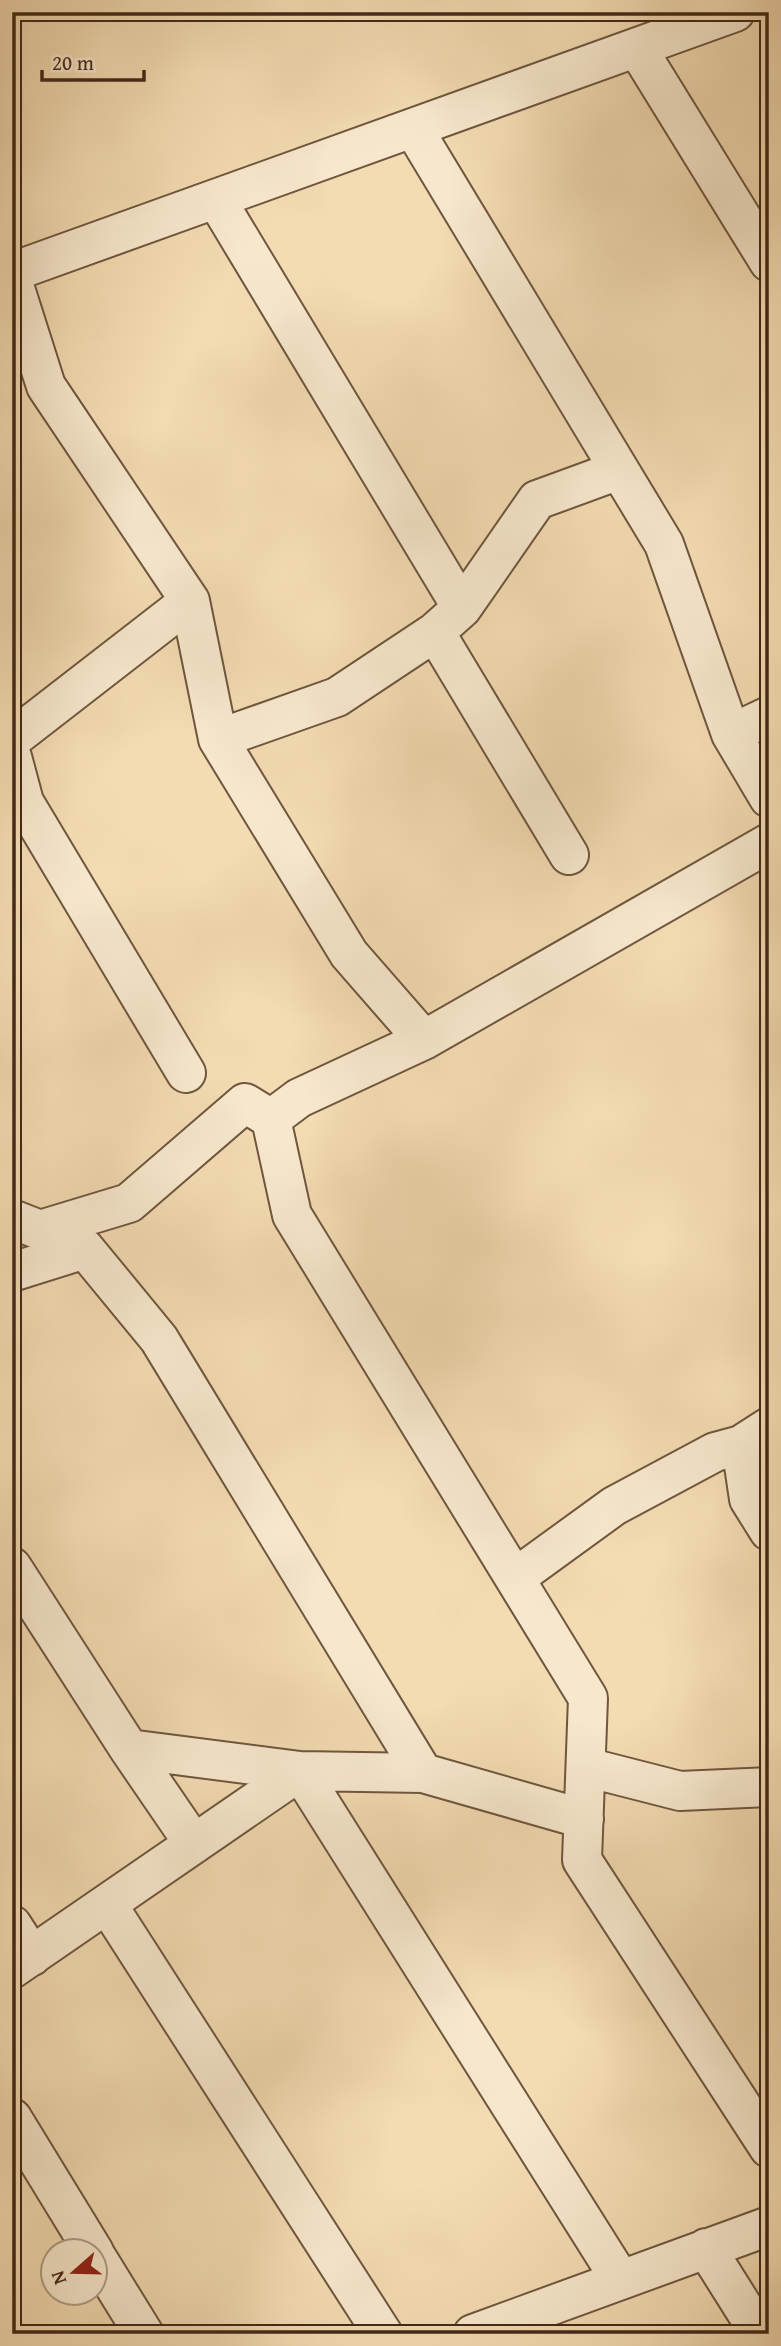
<svg xmlns="http://www.w3.org/2000/svg" width="781" height="2346" font-family="'Gentium Book Plus',serif">
  <style>
    .lines { fill: none; stroke-linecap: round; stroke-linejoin: round }
    .minor-casing { stroke: #6f563f; stroke-width: 42 }
    .minor { stroke: #f7e8cd; stroke-width: 38 }
  </style>
  <rect width="100%" height="100%" fill="#f3dbb2"/>
  <filter id="stains"><feTurbulence type="fractalNoise" baseFrequency=".00286" numOctaves="4"/><feColorMatrix values="0 0 0 0 .2 0 0 0 0 .09 0 0 0 0 .02 0 0 0 .5 -.17"/></filter>
  <radialGradient id="worn" r=".72"><stop offset=".6" stop-color="#630" stop-opacity="0"/><stop offset="1" stop-color="#630" stop-opacity=".3"/></radialGradient>
  <g class="lines">
    <g class="minor-casing">
      <path id="minor" d="M637,48L769,262
        M413,128L664,544L731,734L769,798
        M216,199L462,608
        M12,272L735,12
        M12,279L46,386L190,601L218,739L349,954L424,1040
        M435,632L569,855
        M731,734L769,716
        M12,739L190,601
        M218,739L337,697L435,632L462,608L537,500L619,470
        M12,757L24,802L186,1073
        M271,1119L292,1215L588,1698L582,1860L769,2148
        M12,1219L40,1230L129,1203L245,1103L271,1119L299,1098L424,1040L769,843
        M12,1272L85,1249L159,1339L423,1773
        M741,1445L749,1499L769,1531
        M12,1567L129,1749L194,1844
        M515,1578L614,1506L715,1452L741,1445L769,1427
        M129,1749L300,1771L423,1773L584,1819
        M586,1767L680,1791L769,1787
        M107,1904L383,2334
        M12,1925L32,1956
        M12,1969L300,1771L620,2279
        M12,2118L94,2252
        M706,2248L760,2334
        M94,2253L144,2334
        M473,2334L769,2226"/>
    </g>
    <use href="#minor" class="minor"/>
  </g>
  <rect width="781" height="2346" fill="none" stroke="#f3dbb2" stroke-width="42"/>
  <rect x="14" y="14" width="753" height="2318" fill="none" stroke="#432919" stroke-width="3.5"/>
  <rect x="21" y="21" width="739" height="2304" fill="none" stroke="#432919" stroke-width="2"/>
  <g transform="translate(74 2272) rotate(250)"><circle r="33" fill="#f7e8cd" stroke="#af9c85" stroke-width="2"/>
  <path d="M0-5L12 26L0 18L-12 26Z" fill="#8f2418"/>
  <text y="-10" font-size="19" font-weight="bold" text-anchor="middle" fill="#432919">N</text>
  </g>
  <path d="M42 70v10h102v-10" fill="none" stroke="#432919" stroke-width="3.5"/>
  <text x="52" y="70" font-size="21" fill="#432919" stroke="#f7e8cd" stroke-width="5" paint-order="stroke">20 m</text>
  <rect width="100%" height="100%" filter="url(#stains)"/>
  <rect width="100%" height="100%" fill="url(#worn)"/>
</svg>
